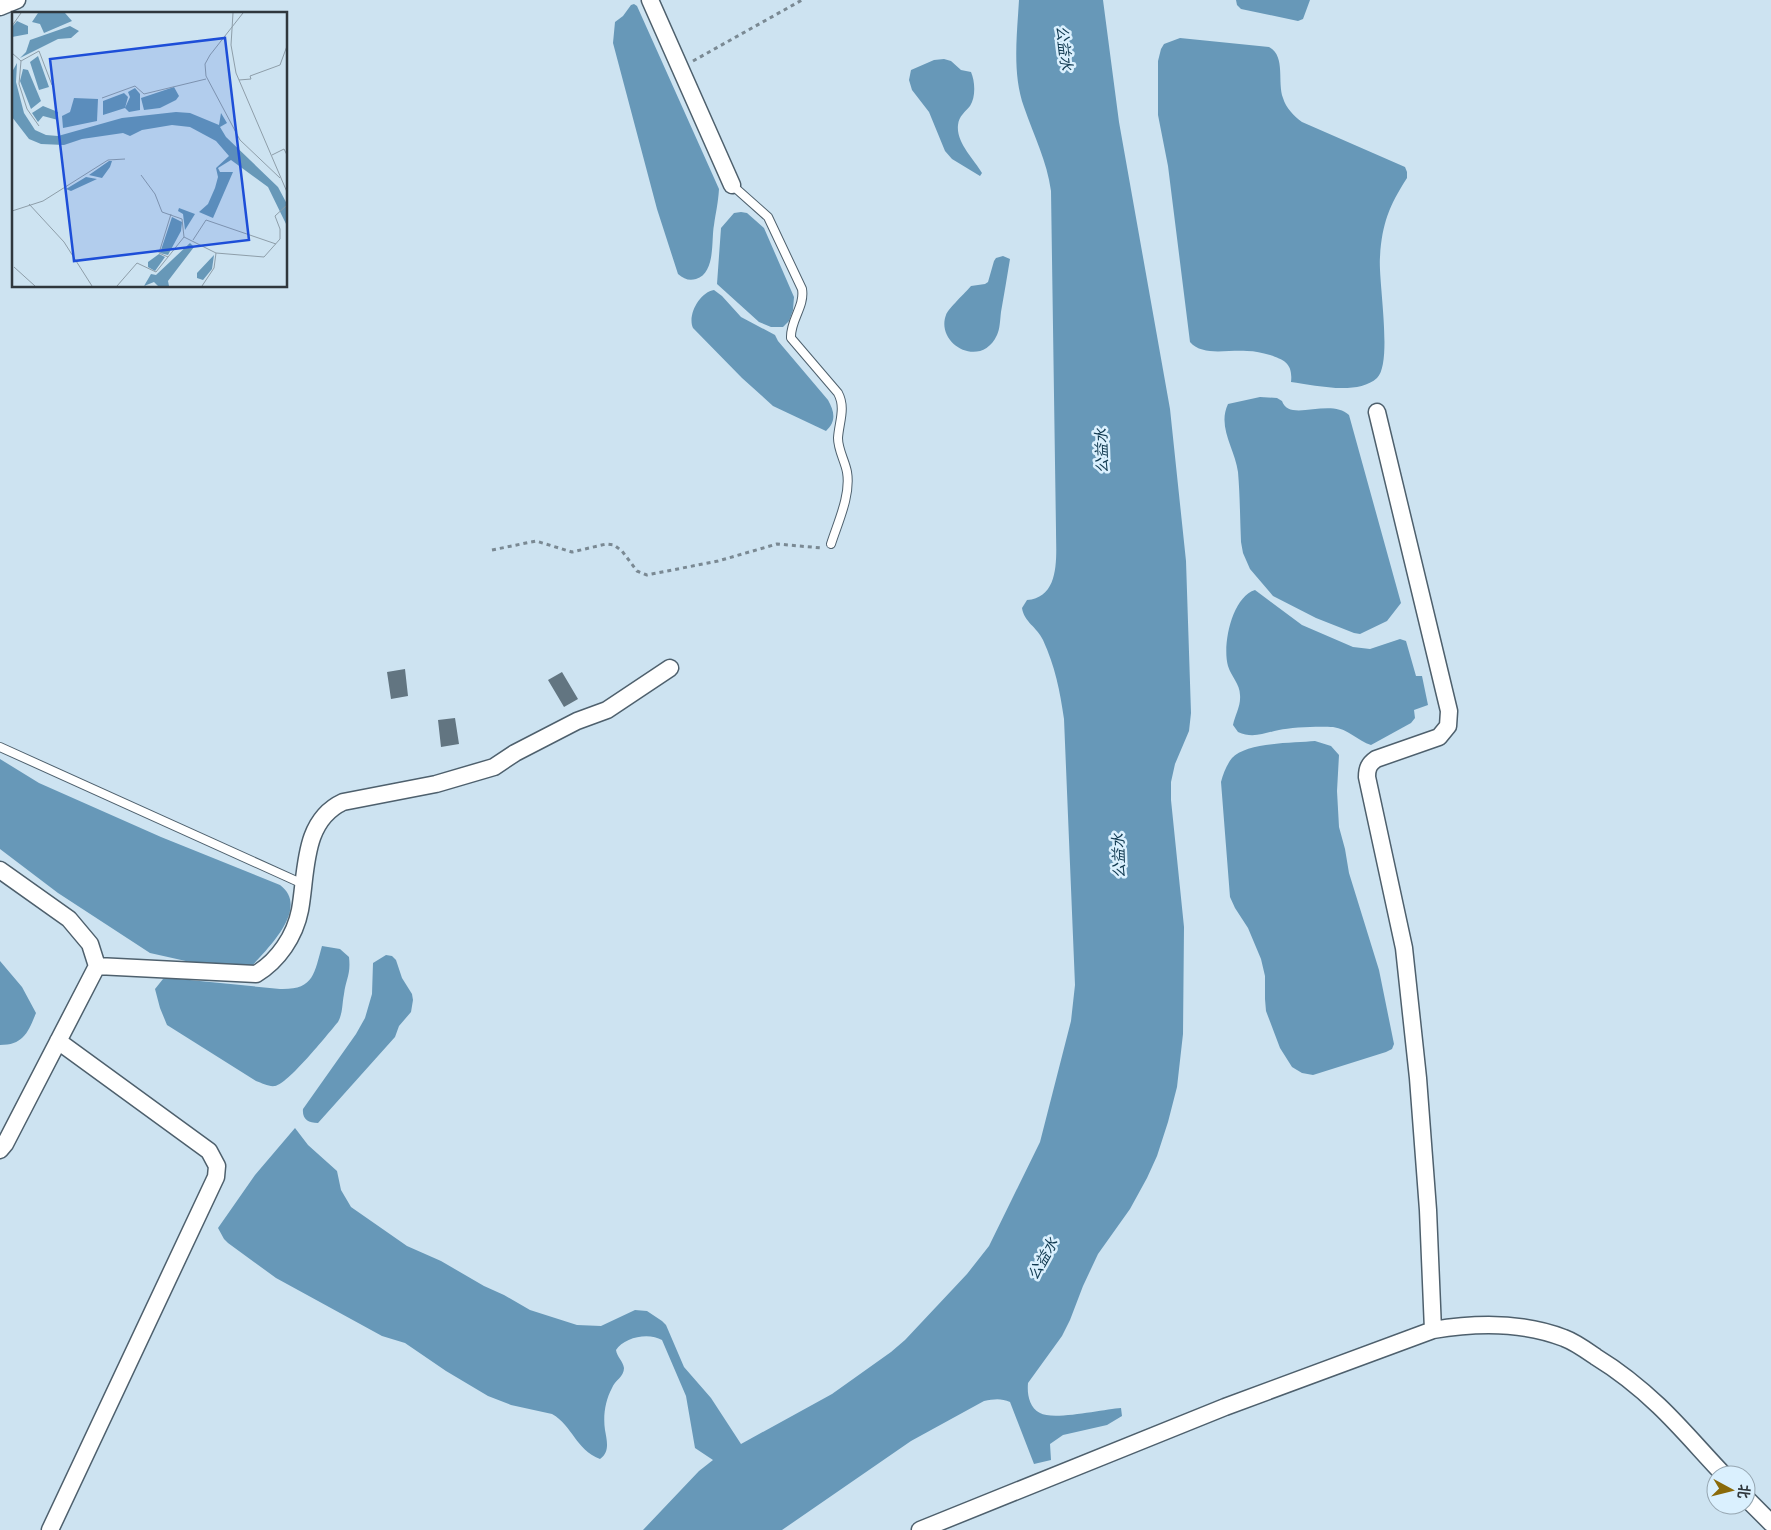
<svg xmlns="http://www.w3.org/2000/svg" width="1771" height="1530" font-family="Helvetica,'Noto Sans SC',sans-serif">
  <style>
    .water { fill: #6798b8 }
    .building { fill: #627581 }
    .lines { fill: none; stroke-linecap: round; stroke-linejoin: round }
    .lane-casing { stroke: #4e606d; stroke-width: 10 }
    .street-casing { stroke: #4e606d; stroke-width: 19 }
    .path { stroke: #7a8993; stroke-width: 3; stroke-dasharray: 4 4; stroke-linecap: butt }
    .lane { stroke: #fff; stroke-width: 8 }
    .street { stroke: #fff; stroke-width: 16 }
    .labels { text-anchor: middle; stroke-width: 5; stroke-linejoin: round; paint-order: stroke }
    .water-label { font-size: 15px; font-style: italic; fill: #113a51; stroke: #daf0fe }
    .inset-road { fill: none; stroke: #8e9ea9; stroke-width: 1 }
    .view { fill: #1d4ed8; fill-opacity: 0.15; stroke: #1d4ed8; stroke-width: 2.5 }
    .inset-edge { fill: none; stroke: #2f373d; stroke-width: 2.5 }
  </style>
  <rect width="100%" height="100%" fill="#cde3f1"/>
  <path class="water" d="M1019,0H1103L1119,122L1170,409L1186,561L1191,713L1189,731L1175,764L1171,782V800L1184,927L1183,1034L1177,1087L1168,1122L1157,1156L1147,1178L1130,1209L1098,1254L1083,1286L1070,1320L1062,1336L1028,1383C1027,1394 1029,1407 1040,1413C1053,1421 1104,1409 1121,1408L1122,1416L1107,1425L1063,1435L1050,1444L1051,1460L1034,1464L1010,1402C1001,1398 994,1399 984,1401L911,1441L782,1530H643L699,1471L713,1460L695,1448L686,1396L662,1340C649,1332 624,1337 616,1350C617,1357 623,1361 624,1368C624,1377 615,1380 612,1388C605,1401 603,1416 605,1430C607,1441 610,1452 600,1459C575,1449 573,1426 552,1414L511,1405L488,1396L446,1371L405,1343L382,1336L276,1278L228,1243L224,1239L218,1228L255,1175L295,1128L308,1145L337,1171L341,1190L351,1207L407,1246L441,1261L484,1286L504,1295L530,1310L577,1325L601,1326L635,1310L647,1311L662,1321L666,1325L684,1367L711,1398L741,1444L832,1394L891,1352L905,1340L967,1274L989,1246L1040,1142L1071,1021L1075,985L1064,719C1060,691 1055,666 1043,640C1037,627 1024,622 1022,608L1027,600C1061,597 1056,556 1056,530L1051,191C1047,161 1034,136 1024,107C1012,74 1017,35 1019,0Z
    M1236,0H1310L1303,19L1298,21L1241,9L1237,5Z
    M634,4L637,6L719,189C718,204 716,211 714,225C711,240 716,273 696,279C689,281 684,279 678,274L657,209L613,43L615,22L623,16L631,5Z
    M1180,38L1269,47C1286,56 1277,82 1283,98C1286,108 1294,116 1302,122L1405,167L1407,172V178C1389,206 1382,224 1380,257C1378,281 1393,363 1377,378C1357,396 1315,385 1291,382C1293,364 1285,360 1270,355C1262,353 1255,351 1247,351C1229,349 1203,357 1190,342L1168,166L1158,115V61L1161,49L1164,44Z
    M944,59L951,61L961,70L971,72C975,81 976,97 970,106C965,112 959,116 958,125C956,143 974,159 982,173L980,176L952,159L945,151L929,112L912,90L909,80L911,70L934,60Z
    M741,212L747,213L764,228L794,297L793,310L789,321L783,327H771L759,322L717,284L721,228L734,213Z
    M1003,256L1010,259C1007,277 1004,295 1001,312C1000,320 1000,329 997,335C981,370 935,344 946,315C948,309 966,292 971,286L985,284L988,282L994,261L996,258Z
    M714,290L722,296L741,317L775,335L778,341L828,400C834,411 837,421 826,431L773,406L742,378L693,328C687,315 700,292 714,290Z
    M1260,397L1277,398L1282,401C1289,423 1330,397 1349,415L1401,603L1387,621L1360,634L1354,633L1316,618L1273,596L1250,569L1243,553L1241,542C1240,519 1240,495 1238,472C1235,449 1217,427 1228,404Z
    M1255,590L1302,625L1353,647L1370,649L1400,639L1406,641L1416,676H1422L1428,705L1414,710L1415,718L1411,723L1371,745C1358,741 1348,729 1333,727C1321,726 1291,727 1279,730C1264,733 1253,739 1238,732L1233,725C1235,715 1241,706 1240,695C1240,684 1231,676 1228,666C1222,645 1232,597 1255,590Z
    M1315,741L1331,746L1339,755L1337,791L1339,827L1345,849L1349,873L1379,970L1394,1044L1392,1049L1386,1052L1313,1075L1302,1073L1292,1067L1280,1048L1266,1011L1265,999V976L1261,959L1248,928L1235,908L1230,897L1221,782C1223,774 1227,764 1232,758C1246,742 1295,743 1315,741Z
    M0,759L39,783L161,837L280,885C311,908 266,950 250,968L226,970L150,953L58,893L0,849Z
    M322,946L340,949L349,957C351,975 346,978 344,994C342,1004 343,1013 338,1022C327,1035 288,1084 275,1086C269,1087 262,1083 256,1081L167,1025L160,1008L155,989L163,979L169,978L280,989C314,990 314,974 322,946Z
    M386,955L392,956L396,960L402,978L412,994L413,1000L411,1012L399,1026L395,1037L318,1123C308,1123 302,1119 303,1109L356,1034L365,1018L372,994L373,963Z
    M0,961L22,987L36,1013C28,1033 23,1045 0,1045Z"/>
  <path class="building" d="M405,669L408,696L391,699L387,672Z
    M562,672L578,699L564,707L548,680Z
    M455,718L459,744L441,747L438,720Z"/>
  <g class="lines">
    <g class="lane-casing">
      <path id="lane" d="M732,185L768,217L802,289C805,307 790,320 791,338L838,393C846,408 839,422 838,438C838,450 845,461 847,472C851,495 838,522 831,544
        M0,747L303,884"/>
    </g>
    <g class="street-casing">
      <path id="street" d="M650,0L732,185
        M0,7L17,0
        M1377,412L1449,711L1448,726L1439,737L1376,759C1369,764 1367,768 1367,777L1404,948L1418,1078L1428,1210L1433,1330
        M0,870L69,919L90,944L97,966L5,1144L0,1150
        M97,966L256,974C278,961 295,936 300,910C307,872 302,821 343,802L436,784L494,767L515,753L577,721L607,710L670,668
        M1746,1498L1771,1523
        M50,1530L216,1177L217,1166L209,1151L58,1041
        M920,1530L1225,1407L1433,1330C1475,1323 1523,1322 1564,1338C1575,1342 1586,1350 1596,1357C1619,1371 1640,1388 1659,1406C1682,1428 1702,1452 1724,1475"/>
    </g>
    <path class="path" d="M693,61L802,0
      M492,550L536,541L572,552L606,544L614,545L622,551L637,571L647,575L718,561L777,544L822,548"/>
    <use href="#lane" class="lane"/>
    <use href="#street" class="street"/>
  </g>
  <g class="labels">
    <g class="water-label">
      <text transform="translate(1064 48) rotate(83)" y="5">公益水</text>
      <text transform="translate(1102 451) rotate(-92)" y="5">公益水</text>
      <text transform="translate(1119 856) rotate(-92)" y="5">公益水</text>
      <text transform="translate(1043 1259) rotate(-61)" y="5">公益水</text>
    </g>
  </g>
  <g transform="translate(12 12)">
    <rect width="275" height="275" fill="#cde3f1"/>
    <path d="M26,1H53L60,9L32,21L28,12L20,10ZM5,9L16,14V22L0,25V15ZM58,14L67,19L59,26L46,27L8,46L14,40L18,28ZM26,44L37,75L27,78L18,50ZM5,51L4,70L12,101L23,118L34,123L46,124L110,106L164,100L178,101L207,113L209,101L215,111L208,115L214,125L266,175L275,192V214L256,175L219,148L206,156L208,160H221L201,206L187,200L196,192L203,176L206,165L204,156L217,144L204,129L178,115L160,113L130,118L118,124L111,121L70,127L52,133L29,132L17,127L0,105V56L1,58ZM11,57L16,58L29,89L19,97L8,69ZM162,75L167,84L164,88L148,96L132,98L129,86ZM123,76L128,82V98L117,100L113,96L91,103V89L112,81L116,85L113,96L118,85L116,80ZM62,86L86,87L85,109L51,116L50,104L58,100ZM31,94L46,100V108L31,104L26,110L20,101ZM97,149H100L98,155L90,166L77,163ZM74,165L85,167L59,179L54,177ZM167,196L183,202L173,218L171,202L166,199ZM160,205L170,210L169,219L156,243L148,241ZM178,231L182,235L156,269L157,274H146L142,270L132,274L139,262L144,263ZM147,242L153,245L143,259L136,255V250ZM202,243L200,257L191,268L185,266V261Z" fill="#6798b8"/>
    <path class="inset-road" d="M221,1L219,33L224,61L275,180M231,1L198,43L193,52L194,64L228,128L268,166M0,14L9,1M0,41L9,49L7,72L15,97L27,114M9,49L27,39L40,73M227,68L239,67L238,64L268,53L275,34M90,86L123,74L132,82L194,67M260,143L272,137L275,143M129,163L143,182L150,200L170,207L172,225M17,192L52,230L80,274M0,199L31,189L96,148L113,147M181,228L194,208L264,232M156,245L147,241L159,202M2,255L23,274M105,274L125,251L144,260L172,225L204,241L252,245L268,227V217L263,204L275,193M190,274L202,256L204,241"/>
    <path class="view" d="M213,26L237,228L62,249L38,47Z"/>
    <rect width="275" height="275" class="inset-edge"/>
  </g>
  <g transform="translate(1731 1490) rotate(97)"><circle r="24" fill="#daf0fe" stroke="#96a6b1"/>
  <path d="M0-4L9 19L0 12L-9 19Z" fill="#8a6a0a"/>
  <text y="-8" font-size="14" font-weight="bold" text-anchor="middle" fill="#2f373d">北</text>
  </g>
</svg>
